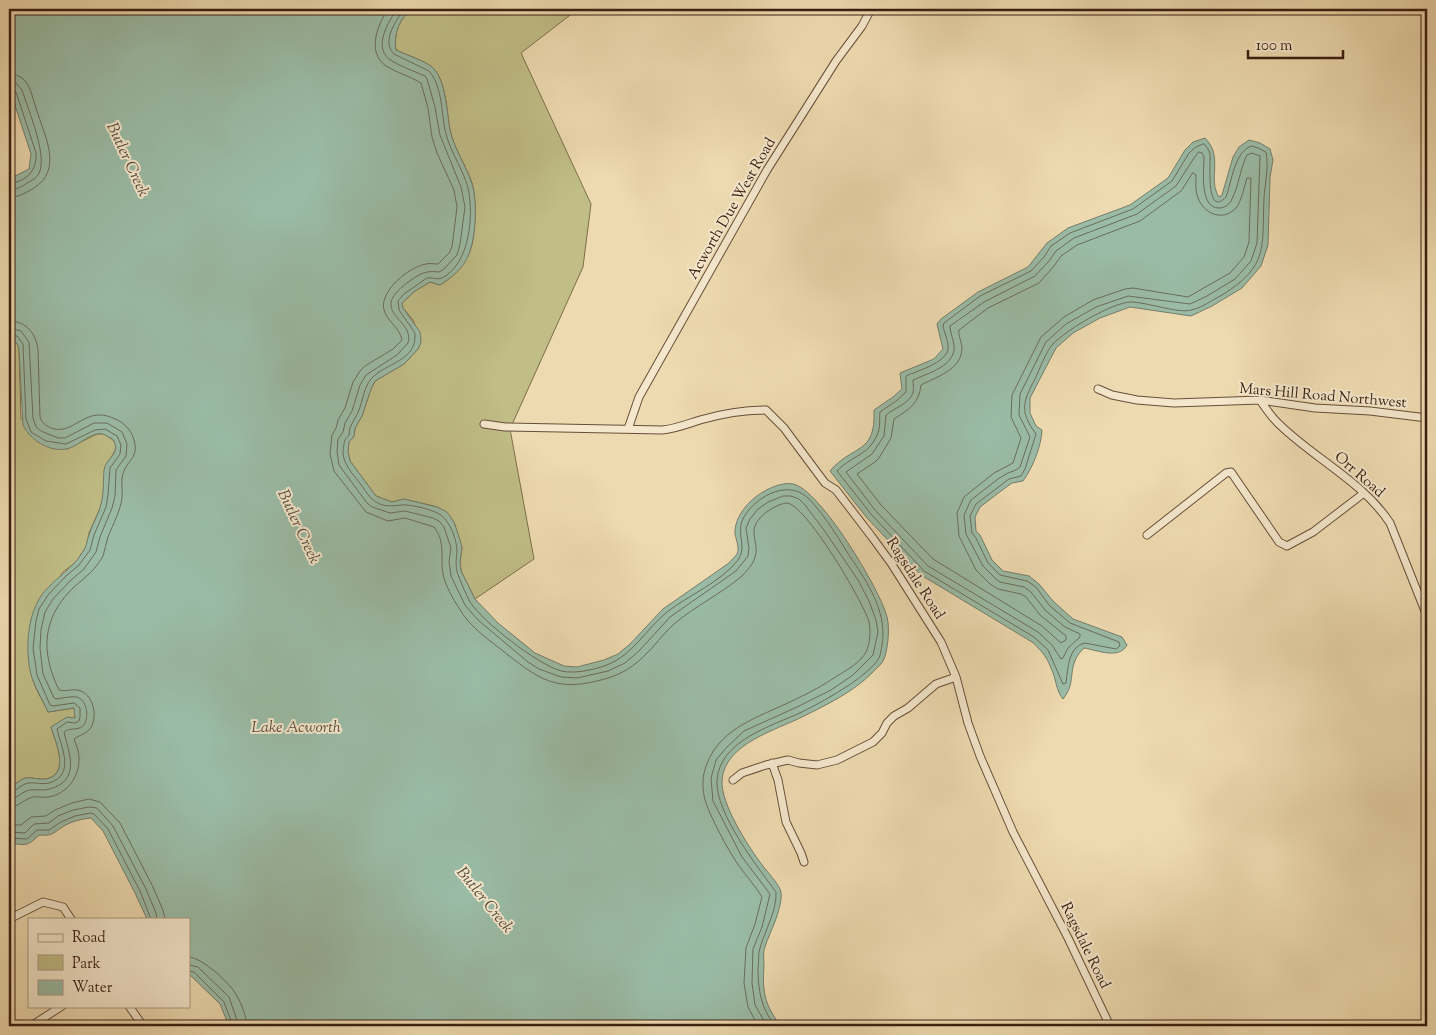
<svg xmlns="http://www.w3.org/2000/svg" width="1436" height="1035" font-family="'Sorts Mill Goudy',serif">
  <style>
    .green { fill: #c0bd86; stroke: #7e6e4b }
    .water { fill: #9abba6; stroke: #747d6a }
    .lines { fill: none; stroke-linecap: round; stroke-linejoin: round }
    .shore { stroke: #6a6d5b; stroke-width: 1 }
    .street-casing { stroke: #684e38; stroke-width: 9 }
    .street { stroke: #f4e7cc; stroke-width: 7 }
    .labels { text-anchor: middle; stroke-width: 4; stroke-linejoin: round; paint-order: stroke }
    .street-label { font-size: 15px; fill: #3b1f10; stroke: #f4e7cc }
    .water-label { font-size: 16px; font-style: italic; fill: #584e3d; stroke: #f4e7cc }
  </style>
  <rect width="100%" height="100%" fill="#eedab0"/>
  <filter id="stains"><feTurbulence type="fractalNoise" baseFrequency=".004" numOctaves="4"/><feColorMatrix values="0 0 0 0 .2 0 0 0 0 .09 0 0 0 0 .02 0 0 0 .5 -.17"/></filter>
  <radialGradient id="worn" r=".72"><stop offset=".6" stop-color="#630" stop-opacity="0"/><stop offset="1" stop-color="#630" stop-opacity=".3"/></radialGradient>
  <path class="green" d="M413,9C419,9 425,8 430,9C439,10 447,15 455,9H578L521,53L591,204L583,267L510,429L534,559L475,599L461,571L460,561L462,548L454,522L447,513L437,507L404,499L392,502L376,496L350,461L348,451L349,442L354,436L355,428L362,416L371,389L375,381L404,364L418,349L421,342L413,320L403,308L402,303L415,291L430,282L440,285C452,278 465,265 470,251C476,236 477,199 472,183C466,165 454,149 450,130C447,114 446,80 433,68C426,61 406,55 396,50C393,35 400,16 413,9Z
    M9,339C16,341 18,343 19,350L21,419L67,449L97,434H104L113,440L116,445L115,451L105,467L103,495L101,506L89,533L86,547L76,562L63,572L31,620C28,639 28,658 32,676C34,688 43,700 48,712L75,708V718L51,727C55,741 71,774 46,779C39,780 32,777 25,778C20,780 13,786 9,789Z"/>
  <path class="water" d="M9,9H413C400,16 393,35 396,50C406,55 426,61 433,68C446,80 447,114 450,130C454,149 466,165 472,184C478,202 476,246 465,262C459,272 449,279 440,285L430,282L415,291L402,303L403,308L420,332L421,342L418,349L404,364L375,381L371,389L362,416L355,428L354,436L349,442L348,451L350,461L376,496L392,502L404,499L437,507L447,512L454,522L460,540L462,548L460,561L461,571L475,599L498,623L535,653L564,666L577,667L604,660L618,654L630,644L663,609L729,563C731,560 735,557 737,554C740,548 736,540 735,534C734,517 749,500 763,492C771,487 784,482 793,484C820,489 881,591 887,617C890,627 888,652 883,661C881,665 875,669 872,673C853,692 828,704 804,716C777,730 725,743 722,780C720,803 749,848 763,866C768,873 779,884 781,892C782,900 779,909 777,916C773,928 767,939 764,950C763,955 764,961 764,966C762,992 765,1006 781,1026H229L220,1004L189,974V919H147L135,893L103,831L91,818C82,819 72,821 64,826C53,833 53,836 39,835C27,847 26,845 9,843V789C13,786 20,780 25,778C32,777 39,780 46,779C71,774 55,741 51,727L67,717L75,718L74,708L48,712C43,701 36,689 32,678C24,652 27,611 45,591C56,578 74,567 82,553C87,547 87,539 90,532C93,523 99,514 101,504C104,493 103,482 104,470C105,460 119,454 115,444C114,439 111,438 107,436C93,427 80,447 66,449C49,452 30,440 23,425L19,350C18,343 16,341 9,339V179L29,169L31,154L9,87Z
    M1205,138C1224,157 1207,179 1219,197L1222,195L1233,157L1239,147L1249,140L1260,143L1270,149L1273,160L1270,177L1268,245L1261,266L1242,288L1212,306L1191,316L1130,307L1100,318L1073,333L1056,348L1030,398V413L1036,426L1042,430C1041,447 1033,467 1023,481L1012,483L1005,488L980,507L975,517L976,531L980,535L992,560L1003,571L1029,576L1039,584L1053,601L1073,619L1122,637L1127,645C1119,660 1097,650 1084,648C1065,666 1078,681 1063,699C1056,691 1056,678 1051,668C1047,657 1041,650 1032,642L921,575L867,518L830,471C853,444 876,455 874,410L893,397L902,389L900,373L934,359L943,349L937,324L941,319L978,292L1028,267L1047,243L1068,228L1130,205L1168,178L1185,150L1193,142Z"/>
  <g class="lines">
    <path class="shore" d="M388,9C378,24 366,52 386,66C397,73 410,76 421,83L428,108L432,137L437,153L454,190L457,207L452,247L449,253L438,264C434,264 430,263 426,264C409,267 379,291 384,310C387,321 400,328 402,340L393,349L365,366L360,371L353,382L345,408L338,420L336,428L332,435L330,454L334,471L366,512L388,521L405,518L434,527C446,542 440,557 443,574C445,585 453,599 459,608C470,628 491,641 508,655C539,679 556,691 597,681C615,677 630,670 643,657C654,647 663,634 674,624C695,606 721,594 742,576C747,570 753,565 755,557C758,548 754,541 754,531C754,518 774,505 786,503C804,501 864,603 869,622C871,630 870,644 866,652C861,662 847,670 837,676C824,685 809,693 794,700C758,718 715,728 704,773C702,782 703,795 706,803C712,820 727,848 737,863C745,875 755,885 762,897L755,924L746,948L744,983L748,1007L758,1026
      M397,9C389,21 373,46 389,59C399,66 414,71 425,76L427,79L435,107L440,135L461,187L465,207L460,244L457,255L444,269L439,272C424,270 418,275 407,283C367,313 415,318 408,343L397,355L366,375L360,385L352,411L345,423L343,432L338,439L337,451L339,465L367,503L372,507L390,513L405,511L433,518L439,521L444,527L451,548L449,561L451,576L465,605L478,620L528,662L539,669L561,677L577,678L608,671L625,663L639,651L670,617L736,571L748,556L749,548L746,528L750,519L758,509L768,502L783,496H791L799,499L805,505L824,530L858,580L869,601L876,620L878,632L873,655L853,675L831,690L797,707L744,731L726,748L716,760L711,778L713,801L742,857L770,894L762,927L753,949L752,983L755,1005L767,1026
      M404,9C396,21 381,41 394,54L429,71C443,87 441,114 446,134C451,153 463,169 468,188C474,215 470,264 442,278C437,280 432,277 427,278L404,294L398,301L399,310L415,333C417,362 386,362 371,379C364,387 363,400 359,410C357,416 352,422 350,428C349,430 350,432 349,435C348,437 346,438 345,440C344,442 343,451 343,453C344,465 352,473 359,482C363,487 367,494 371,498C381,508 391,506 402,505C410,504 434,510 441,515C450,522 457,540 457,551C456,561 455,568 459,577C462,585 466,594 470,602C483,622 537,664 561,671C575,674 593,670 607,665C633,655 646,629 667,612C689,595 721,582 738,560C747,548 737,535 742,521C752,498 787,478 808,498C827,517 840,542 855,564C871,588 887,615 882,645C881,649 881,654 879,658C874,667 857,680 849,685C834,695 818,704 802,712C772,726 720,740 717,780C715,813 757,866 776,892C777,911 765,930 760,948C758,954 759,961 758,968C758,990 761,1008 775,1026
      M9,74C15,74 21,76 26,82C32,90 34,104 38,114C46,139 62,170 34,188C26,193 18,197 9,198
      M9,82L16,83L22,90C28,109 48,156 39,173C37,178 31,181 27,183C22,187 15,190 9,190
      M9,88L13,89L16,92L36,153C37,171 27,181 9,184
      M1204,144C1207,147 1209,150 1210,154C1211,161 1205,219 1226,197C1232,181 1234,153 1251,146L1258,148L1266,152C1269,167 1265,183 1264,198C1262,247 1269,266 1222,295C1212,300 1202,308 1191,310C1180,314 1146,302 1131,302C1113,302 1064,331 1052,345C1045,354 1040,368 1035,379C1022,403 1020,412 1036,434L1025,469L1021,476L1009,479L976,504L970,516L972,533L976,538L988,563L1000,575L1027,581L1036,587L1049,605L1070,623L1119,642L1120,646L1116,649L1085,643C1068,647 1068,668 1066,683L1063,684L1048,650L1034,637L924,571L871,514L837,471C851,456 868,456 877,435C881,428 879,419 880,412L896,401L906,392V376C917,371 946,363 948,349C949,342 944,332 943,326L944,323L980,296L1031,271L1044,257L1051,246L1070,233L1133,209L1172,181L1189,153L1196,147Z
      M1199,152L1202,153L1204,157C1204,170 1199,208 1219,208C1225,208 1230,204 1232,199C1239,185 1240,169 1247,155L1252,153L1260,156L1257,243L1251,261L1235,279L1207,296L1190,304L1128,296L1096,307L1066,324L1046,342L1020,394L1019,415L1030,437L1020,467L1016,470L1008,473L998,479L971,500L964,515L966,534L983,566L996,579L1000,582L1024,587L1031,592L1045,610L1065,627L1080,634V637L1068,648L1063,658L1061,659L1052,645L1038,632L928,566L875,510L846,472L872,454L884,436L886,415C894,408 909,404 913,393C914,389 913,384 913,380C926,374 952,367 954,350C955,342 950,334 950,326L984,302L1035,276L1049,261L1056,251L1074,238L1137,214L1176,186L1194,158Z
      M1193,173L1196,175C1196,182 1195,191 1198,198C1204,214 1223,222 1236,208C1242,200 1244,187 1247,178H1251L1249,242L1244,257L1230,273L1188,297L1133,288L1125,289L1093,300L1064,317L1041,337L1012,395L1011,417L1021,438L1013,463L994,473L964,497L957,513L959,536L976,570L990,584L998,589L1021,594L1026,597L1040,615L1066,636V640L1061,643L1042,626L933,559L881,505L857,474L875,462L879,458L891,438L894,419C909,409 919,404 921,385C936,377 961,370 962,349C962,342 958,336 959,330L988,308L1039,283L1054,266L1061,256L1077,245L1140,221L1181,191Z
      M9,321C26,321 36,333 38,350L40,417C42,423 45,425 51,428C67,434 77,420 92,416C103,413 112,417 121,422C128,427 132,433 134,440C139,457 128,460 124,471C120,479 123,490 122,498C120,512 113,524 108,537C106,543 105,550 103,556C96,569 86,577 75,586C42,617 40,651 59,690C66,692 74,688 81,691C94,697 98,717 90,729C86,734 79,735 74,739C76,745 79,751 79,757C80,775 69,791 53,796C45,799 36,795 30,798C22,801 18,807 9,807
      M9,328L21,331L29,342L33,418L36,427L41,431L58,438H65L94,423H107L122,432L127,444L126,456L116,470L115,496L112,508L100,537L96,552L84,569L70,581L53,599L45,612L41,630L40,648L43,674L54,698L56,699C63,698 71,696 77,697C87,700 90,718 83,726C77,731 70,727 64,732C69,753 81,780 50,789C43,791 36,789 30,790C22,791 18,799 9,799
      M9,335L17,336L23,344L26,419L31,432L46,441L66,444L95,430L105,429L117,436L121,445L120,454L110,468L108,495L106,507L94,535L90,550L79,565L66,576L48,595L39,609L36,621L33,648L37,675L50,705L53,706L74,703L80,708V717L79,721L75,723L67,722L57,729C61,747 76,775 49,783C41,785 32,781 25,784C19,786 16,792 9,793
      M9,825H21L31,817L46,816L55,810L72,803L89,799L100,802L120,823L152,885L163,910L165,919
      M9,832L25,833L34,824L49,823L58,816L73,810L89,807L97,808L113,826L146,889L156,913L157,919
      M9,838L27,839L37,830H49L61,822L75,816L90,813L94,814L108,829L140,891L151,919
      M189,957C203,958 231,984 237,996C242,1005 246,1016 247,1026
      M189,965L198,967L229,997L239,1026
      M189,971L194,972L224,1002L233,1026"/>
    <g class="street-casing">
      <path id="street" d="M1098,389L1112,395L1137,400L1174,403L1260,400L1315,408L1370,411L1427,418
        M1260,400C1266,409 1272,418 1280,425C1315,459 1363,482 1390,523L1427,616
        M484,424L505,427L662,430C675,429 687,424 700,420C721,414 743,410 766,410L784,428L825,483L836,490L872,537L891,563L941,642L956,677L968,723L980,756L1013,832L1068,938L1110,1026
        M628,429L639,397L767,170L836,61L862,26L871,9
        M1147,535L1226,473L1231,472L1279,542L1287,546L1313,532L1364,493
        M9,756H10
        M772,763L778,780L786,822L801,853L804,862
        M733,780L742,773L766,765L788,760L799,763L817,765L837,760L873,742L882,733L887,723L894,716L908,708L936,684L956,677
        M9,919L43,902L63,907L71,919
        M129,1006L143,1026
        M31,1026L62,1006"/>
    </g>
    <use href="#street" class="street"/>
  </g>
  <g class="labels">
    <g class="street-label">
      <text transform="translate(731 208) rotate(-60)" y="5">Acworth Due West Road</text>
      <text transform="translate(1323 395) rotate(5)" y="5">Mars Hill Road Northwest</text>
      <text transform="translate(1360 474) rotate(41)" y="5">Orr Road</text>
      <text transform="translate(916 578) rotate(57)" y="5">Ragsdale Road</text>
      <text transform="translate(1086 945) rotate(64)" y="5">Ragsdale Road</text>
    </g>
    <g class="water-label">
      <text transform="translate(129 159) rotate(65)" y="6">Butler Creek</text>
      <text transform="translate(300 526) rotate(65)" y="6">Butler Creek</text>
      <text x="296" y="732">Lake Acworth</text>
      <text transform="translate(486 899) rotate(51)" y="6">Butler Creek</text>
    </g>
  </g>
  <rect width="1436" height="1035" fill="none" stroke="#eedab0" stroke-width="30"/>
  <rect x="10" y="10" width="1416" height="1015" fill="none" stroke="#3b1f10" stroke-width="2.5"/>
  <rect x="15" y="15" width="1406" height="1005" fill="none" stroke="#3b1f10"/>
  <rect x="28" y="918" width="162" height="90" fill="#f4e7cc" stroke="#aa9781"/>
  <rect x="38" y="934" width="25" height="8" fill="#f4e7cc" stroke="#aa9781"/>
  <text x="72" y="942" font-size="15" fill="#3b1f10">Road</text>
  <rect x="38" y="955" width="25" height="15" fill="#c0bd86" stroke="#aa9781"/>
  <text x="72" y="968" font-size="15" fill="#3b1f10">Park</text>
  <rect x="38" y="980" width="25" height="15" fill="#9abba6" stroke="#aa9781"/>
  <text x="72" y="992" font-size="15" fill="#3b1f10">Water</text>
  <path d="M1248 50v8h95v-8" fill="none" stroke="#3b1f10" stroke-width="2.5"/>
  <text x="1256" y="50" font-size="15" fill="#3b1f10" stroke="#f4e7cc" stroke-width="4" paint-order="stroke">100 m</text>
  <rect width="100%" height="100%" filter="url(#stains)"/>
  <rect width="100%" height="100%" fill="url(#worn)"/>
</svg>
